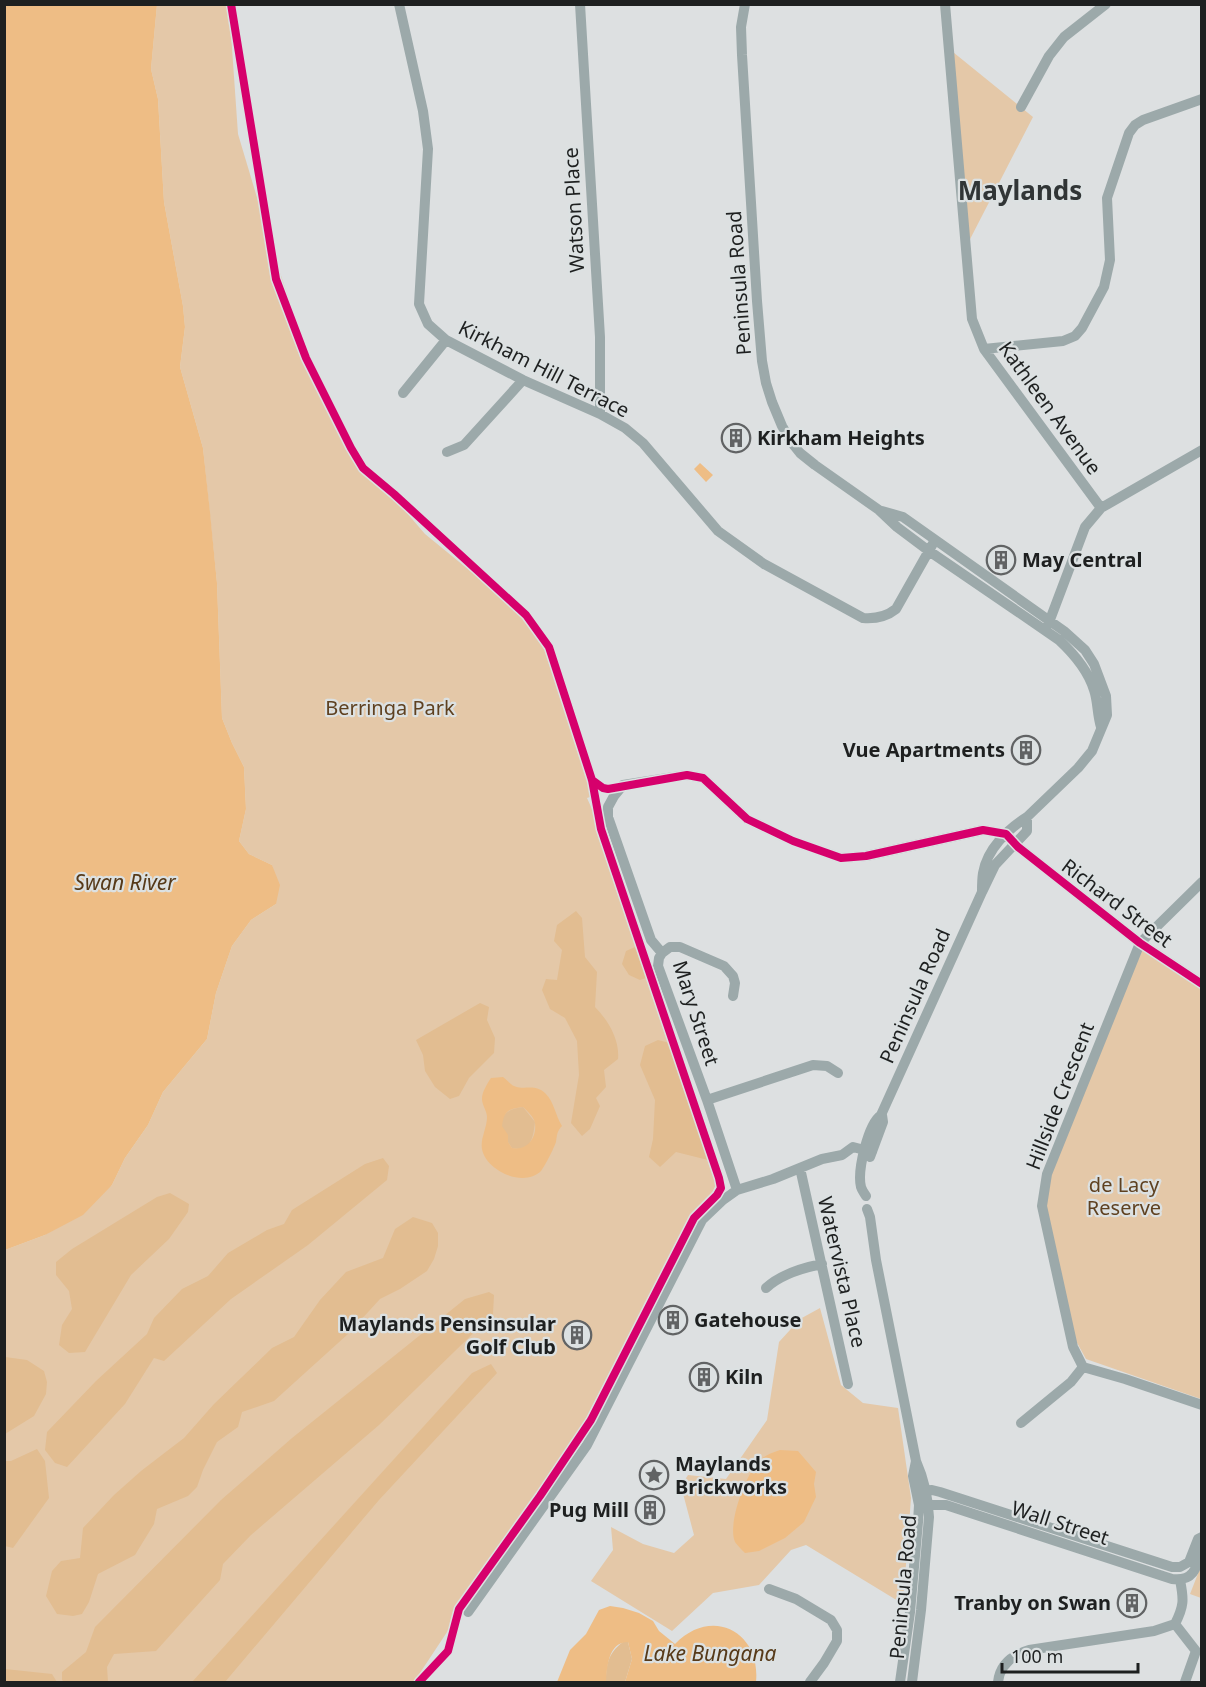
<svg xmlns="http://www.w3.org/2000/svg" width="1206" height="1687" font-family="'Noto Sans',sans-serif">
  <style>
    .green { fill: #e4c8a8 }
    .forest { fill: #e2bd91 }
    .water { fill: #eebd85; fill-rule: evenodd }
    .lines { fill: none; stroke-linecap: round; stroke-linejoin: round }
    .minor { stroke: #9ca9aa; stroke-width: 10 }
    .cycleway-casing { stroke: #dce1e2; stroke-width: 11 }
    .cycleway { stroke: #d6006c; stroke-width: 8 }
    .labels { text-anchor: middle; stroke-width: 4.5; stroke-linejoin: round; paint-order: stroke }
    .street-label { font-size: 20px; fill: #1e2020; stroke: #dce1e2 }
    .poi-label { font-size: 20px; font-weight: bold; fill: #1e2020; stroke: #dce1e2; text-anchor: start }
    .park-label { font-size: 20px; fill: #5f4120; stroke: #dce1e2 }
    .water-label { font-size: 21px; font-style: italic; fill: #573a19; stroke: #dce1e2 }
    .district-label { font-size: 26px; font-weight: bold; fill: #313536; stroke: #dce1e2 }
  </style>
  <rect width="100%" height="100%" fill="#dde0e1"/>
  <path class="green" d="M157,5H229L238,134L275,258L319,387L364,463L425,534L529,619L558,663L599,794L587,798L601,829L719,1178L697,1225L591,1420L580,1431L414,1682H5V1250L45,1235L112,1185L125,1158L148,1125L163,1092L207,1039L216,993L232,946L251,920L276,904L272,865L249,854L239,841L246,809L244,767L232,743L222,718L217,583L203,448L180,367L185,327L183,306L164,202L158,99L151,69Z
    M948,48L1033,117L966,247Z
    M1140,943L1201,984V1399L1086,1359L1075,1339L1044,1206V1191Z
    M820,1308L841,1385L863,1403L898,1408L911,1498L903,1604L806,1545L791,1550L759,1585L713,1593L672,1631L591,1581L613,1550L611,1527L643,1544L674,1553L694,1535L681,1486L688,1475L726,1479L767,1420L779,1342L800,1319Z
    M1201,1566V1598L1190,1594Z"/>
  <path class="forest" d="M576,911L582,918L585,957L597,972L595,1007C608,1020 620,1040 618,1059L604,1070L606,1087L596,1098L600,1106L590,1129L582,1136L571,1123L579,1075L577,1041L565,1018L550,1009L542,990L546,979L557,980L562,950L554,941L557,925Z
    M635,947L642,957L646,978L640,980L629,975L622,964L626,951Z
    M480,1003L489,1007L487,1020L495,1038L494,1053L469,1078L459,1096L450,1099L435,1087L425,1071L423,1055L416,1040Z
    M658,1040L670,1043L708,1160L676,1152L660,1167L649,1157L653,1139L655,1100L640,1065L645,1046Z
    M523,1107L535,1122C533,1137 532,1152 512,1148C498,1129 495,1110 523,1107Z
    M383,1158L389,1166L387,1180L308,1245L231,1299L164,1361L154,1358L125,1404L67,1467L55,1463L45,1450L47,1432L96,1381L147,1334L154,1318L182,1289L208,1276L228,1253L267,1230L284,1224L292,1210L365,1164Z
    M170,1193L189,1204L188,1212L169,1239L131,1275L85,1352L69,1353L59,1345L62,1325L72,1309L69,1291L56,1275V1262L72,1249L157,1197Z
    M413,1217L432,1223L438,1233V1246L434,1259L427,1271L400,1289L380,1299L348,1334L274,1401L242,1412L238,1427L217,1442L203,1470L197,1487L188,1496L157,1509L154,1524L135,1555L98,1574L89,1602L82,1614L73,1616L57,1614L46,1596L52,1571L61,1561L80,1558L83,1528L114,1495L141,1471L184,1438L214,1404L272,1348L294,1337L320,1300L346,1272L383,1258L395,1229Z
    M489,1292L494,1295L493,1314L379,1425L251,1535L223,1564L220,1580L156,1651L114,1654L107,1667L108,1682H64L62,1680V1672L86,1652L95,1627L221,1500L292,1438L465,1299Z
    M5,1357L27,1360L44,1371L47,1382L46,1394L34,1416L5,1434Z
    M491,1364L497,1373L379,1500L225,1682H192L472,1373Z
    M37,1449L45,1461L49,1498L13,1548L5,1546V1461H11Z
    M623,1642H628L632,1659L625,1682H606C606,1665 608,1653 623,1642Z
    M5,1669L52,1674L57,1682H5Z"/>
  <path class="water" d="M5,4L157,5L151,69L158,99L164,202L183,306L185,327L180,367L203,448L210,512L217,583L222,718L232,743L244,767L246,809L239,841L249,854L272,865L280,885L276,904L251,920L232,946L216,993L207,1039L163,1092L148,1125L125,1158L112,1185L83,1215L45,1235L5,1250Z
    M700,463L713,475L706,482L694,469Z
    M503,1077C506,1079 510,1084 514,1086C526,1091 533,1083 545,1093C555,1103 555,1115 562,1126C557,1131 557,1135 556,1142C554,1148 545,1166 541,1171C524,1188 486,1171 482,1149C480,1139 487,1128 487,1117C487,1111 482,1105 482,1099C482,1092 487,1084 491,1078ZM523,1107C527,1111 534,1117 535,1123C537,1138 527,1151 512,1148L508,1142V1135L502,1126C504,1111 508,1109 523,1107Z
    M780,1450L798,1451L816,1472L814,1484L816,1497L804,1522L785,1538L759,1551L745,1553C742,1550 737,1545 735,1542C727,1524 746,1474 759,1461C765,1455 772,1453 780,1450Z
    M610,1606L623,1608L639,1613L653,1621L659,1631L675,1644C712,1606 761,1632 756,1682H625L632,1659L628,1642C608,1642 607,1668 606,1682H557L570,1650L586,1634L599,1610Z"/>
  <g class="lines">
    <path class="minor" d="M399,4L423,111L428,149L419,304L428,324L446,340L523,380L600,414L625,428L643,443L718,531L764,564L863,618C876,619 886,617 896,609L935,540
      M580,4L600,337V414
      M745,4L741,27L742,55L757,301L762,361L766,383L772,402L782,426L792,443L800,453L815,465L879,510L897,527L929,551L1059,640C1074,654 1088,670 1094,690C1098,702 1097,714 1101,727
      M945,4L972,319L984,349L1101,508
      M1021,107L1049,56L1064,37L1106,4
      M984,349L1063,341L1075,336L1082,328L1104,287L1110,260L1107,198L1129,133L1135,125L1143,120L1202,99
      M403,393L446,340
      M447,452L464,445L523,380
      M882,511L903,517L1064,631L1085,650L1094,664L1106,696L1107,715L1092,751L1078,768L1027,817C1008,829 987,849 983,873C982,879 982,886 982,892
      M1048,625L1085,527L1101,508L1202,450
      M1202,882L1140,943L1047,1174L1042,1206L1073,1347L1083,1367L1125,1379L1202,1405
      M662,953L670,947H680L724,966L733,976L735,983L733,996
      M707,1100L813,1065L827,1066L838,1073
      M870,1157L883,1122L882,1115
      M800,1168L848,1384
      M737,1190L707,1100L658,966L659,958L662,953L651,940L608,817V807L614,796L623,785L687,775L703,778L747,819L793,841L841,858L866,856L983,830L1006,834L1018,847L1140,943L1202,984
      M866,1196C864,1193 862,1190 861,1187C857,1171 868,1124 881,1115L982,892L995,865L1027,831V817
      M867,1209L870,1217L876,1260L916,1461C924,1479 928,1498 929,1517L921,1610L912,1682
      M766,1288C781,1274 802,1268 822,1264
      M1021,1423L1071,1382L1083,1367
      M916,1491L932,1490L940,1492L1172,1567H1180L1189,1562L1198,1539L1202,1537
      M919,1505H946L1172,1579C1194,1582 1197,1567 1202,1549
      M769,1589L796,1599L831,1620L837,1630V1641L824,1663L810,1682
      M468,1612L587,1445L702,1220L723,1200L737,1190L773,1179L822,1159L842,1155L853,1147L872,1152
      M1175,1624L1196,1651L1185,1682
      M1175,1624C1184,1606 1184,1600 1180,1580
      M900,1682L910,1612L918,1522L919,1505L913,1476L916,1461
      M998,1682C1000,1664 1012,1655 1029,1650L1154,1631L1175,1624"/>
    <g class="cycleway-casing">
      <path id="cycleway" d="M231,4L276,279L306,358L351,448L363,468L394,494L526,615L549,647L592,780L601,829L719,1178L721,1188L717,1195L694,1218L591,1420L540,1496L459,1609L448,1651L419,1682
        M592,780L603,788L608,789L687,775L703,778L747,819L793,841L841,858L866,856L983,830L1006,834L1018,847L1140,943L1202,984"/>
    </g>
    <use href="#cycleway" class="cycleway"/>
  </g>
  <defs>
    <g id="building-ring" transform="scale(1.5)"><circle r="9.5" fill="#dce1e2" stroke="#616364" stroke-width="1.5"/><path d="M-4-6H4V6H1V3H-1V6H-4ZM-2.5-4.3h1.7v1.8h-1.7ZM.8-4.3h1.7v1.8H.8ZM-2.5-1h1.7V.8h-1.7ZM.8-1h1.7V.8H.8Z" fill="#616364"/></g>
    <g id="sight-ring" transform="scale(1.5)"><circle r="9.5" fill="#dce1e2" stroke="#616364" stroke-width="1.5"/><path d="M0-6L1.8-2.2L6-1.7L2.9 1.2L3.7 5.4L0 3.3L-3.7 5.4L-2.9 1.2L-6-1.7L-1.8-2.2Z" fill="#616364"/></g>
  </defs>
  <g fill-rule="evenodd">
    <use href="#building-ring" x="736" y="438"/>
    <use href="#building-ring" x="1001" y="560"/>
    <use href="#building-ring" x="1026" y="750"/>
    <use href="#building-ring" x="673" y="1320"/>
    <use href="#building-ring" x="577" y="1335"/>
    <use href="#building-ring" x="704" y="1377"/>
    <use href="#sight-ring" x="654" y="1475"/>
    <use href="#building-ring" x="650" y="1510"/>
    <use href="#building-ring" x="1132" y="1603"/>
  </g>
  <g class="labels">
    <g class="street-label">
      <text transform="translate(574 210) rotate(-93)" y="7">Watson Place</text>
      <text transform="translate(739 283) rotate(-94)" y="7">Peninsula Road</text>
      <text transform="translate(544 369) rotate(27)" y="7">Kirkham Hill Terrace</text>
      <text transform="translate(1050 408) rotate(54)" y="7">Kathleen Avenue</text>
      <text transform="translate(1117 903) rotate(37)" y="7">Richard Street</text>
      <text transform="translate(915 996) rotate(-66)" y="7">Peninsula Road</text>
      <text transform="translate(696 1013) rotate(72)" y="7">Mary Street</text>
      <text transform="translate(1060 1096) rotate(-69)" y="7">Hillside Crescent</text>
      <text transform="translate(842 1272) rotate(77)" y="7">Watervista Place</text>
      <text transform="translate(1060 1523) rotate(18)" y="7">Wall Street</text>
      <text transform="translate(903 1587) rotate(-85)" y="7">Peninsula Road</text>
    </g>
    <g class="poi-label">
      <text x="757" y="445">Kirkham Heights</text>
      <text x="1022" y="567">May Central</text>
      <text x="1005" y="757" text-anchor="end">Vue Apartments</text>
      <text x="694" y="1327">Gatehouse</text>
      <text x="556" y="1331" text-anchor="end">Maylands Pensinsular<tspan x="556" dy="23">Golf Club</tspan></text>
      <text x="725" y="1384">Kiln</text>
      <text x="675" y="1471">Maylands<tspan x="675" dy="23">Brickworks</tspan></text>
      <text x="629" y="1517" text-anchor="end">Pug Mill</text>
      <text x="1111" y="1610" text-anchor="end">Tranby on Swan</text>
    </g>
    <g class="park-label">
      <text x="390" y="715">Berringa Park</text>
      <text x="1124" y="1192">de Lacy<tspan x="1124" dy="23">Reserve</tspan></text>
    </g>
    <g class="water-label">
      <text x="125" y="890">Swan River</text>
      <text x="710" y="1661">Lake Bungana</text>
    </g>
    <g class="district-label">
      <text x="1020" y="200">Maylands</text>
    </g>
  </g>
  <rect width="1206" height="1687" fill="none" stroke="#1e2020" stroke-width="12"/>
  <path d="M1002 1663v9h136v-9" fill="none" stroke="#1e2020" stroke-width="3"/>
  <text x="1011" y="1663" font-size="18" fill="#1e2020" stroke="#dce1e2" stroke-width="4.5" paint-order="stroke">100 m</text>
</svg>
